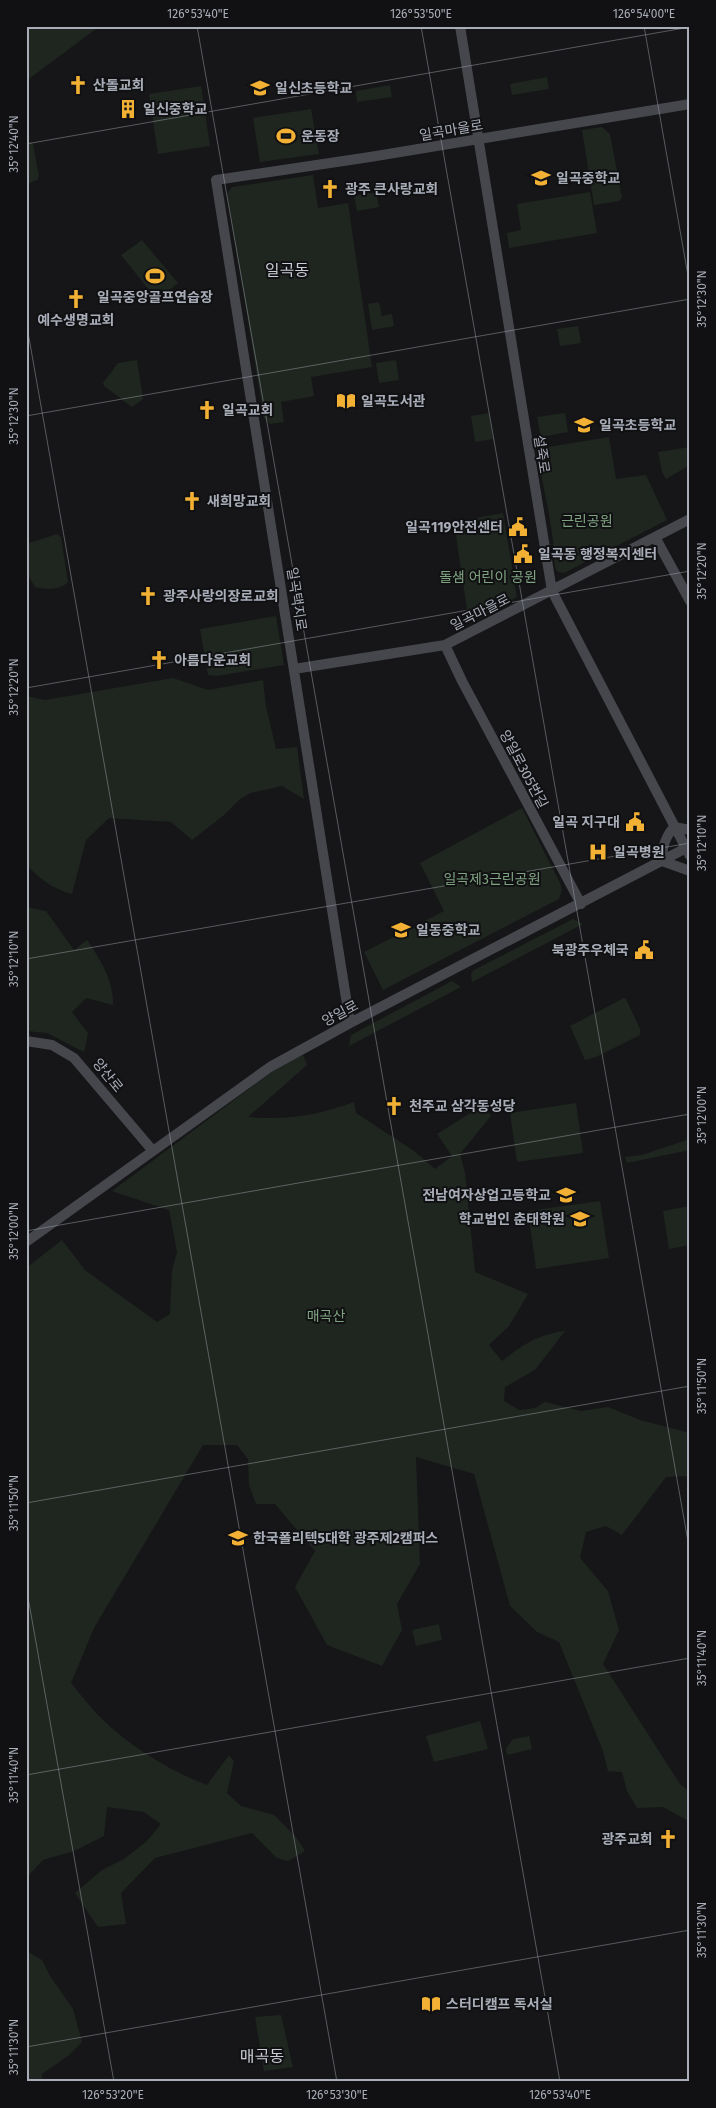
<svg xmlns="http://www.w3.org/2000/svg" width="716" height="2108" font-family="'Fira Sans','Noto Sans KR',sans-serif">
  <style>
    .green { fill: #1e261f }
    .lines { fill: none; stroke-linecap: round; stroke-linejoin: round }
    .secondary { stroke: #45474d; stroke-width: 10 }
    .ticks { fill: none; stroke: #a8adb8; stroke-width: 1; stroke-opacity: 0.45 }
    .labels { text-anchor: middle; stroke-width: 4; stroke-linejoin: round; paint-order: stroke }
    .poi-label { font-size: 14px; font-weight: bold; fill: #a8adb8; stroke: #111113; text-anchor: start }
    .street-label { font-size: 14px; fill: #a8adb8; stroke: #111113 }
    .park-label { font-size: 14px; fill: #7fa381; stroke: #111113 }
    .quarter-label { font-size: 16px; fill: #c9ccd4; stroke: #111113 }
    .neatline { fill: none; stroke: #a8adb8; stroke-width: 2 }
    .ticks-label { font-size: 12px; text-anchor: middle; fill: #a8adb8 }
  </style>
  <rect width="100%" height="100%" fill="#161618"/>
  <path class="green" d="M26,26H100L26,81Z
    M547,77L549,89L512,95L510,84Z
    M390,85L392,97L357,102L356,91Z
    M201,86L210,146L158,154L149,94Z
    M311,109L319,154L260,162L253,118Z
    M602,127L610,134L622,198L619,201L594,205L582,130Z
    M31,142L33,144L39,177L37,180L26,184V143Z
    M313,175L318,208L348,203L372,367L311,377L314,396L281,402L284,422L270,424L264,418L227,194L232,187Z
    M376,192L379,207L357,211L354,196Z
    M590,192L597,233L509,248L507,233L521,230L517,204Z
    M142,240L178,283L157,300L121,255Z
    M379,302L382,316L392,314L394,326L372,330L368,304Z
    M578,326L581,343L560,346L557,329Z
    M137,360L143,399L132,407L104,386L103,383L118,363Z
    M396,360L399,380L379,383L376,363Z
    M489,413L493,439L475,442L471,416Z
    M565,413L568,432L541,437L537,417Z
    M609,437L616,479L646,475L667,520L564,573L558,572C553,566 555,558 554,550C551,516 542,483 536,449Z
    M690,447V465L666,479L662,472L658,452Z
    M503,513L517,597L469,623L454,522Z
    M57,534L61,537L68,582C61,590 45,590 35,587L28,575L26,544Z
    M276,616L284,665L217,676L208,675L200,629Z
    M173,678L208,690L263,680L266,706L276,749L297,747L304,799L282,786L251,793L240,799L224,815L192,840L171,822L109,818L86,840L72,894C50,887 42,881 26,864V696L45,700Z
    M522,808L560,883L562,890L559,899L383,990L364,952L444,911L420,863Z
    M26,907L46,911L74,950L87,940C100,959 114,981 113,1005L86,998L72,1012L88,1033L84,1052L47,1033L26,1031Z
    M573,919L583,924L472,982L471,974L474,970Z
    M452,981L461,987L349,1046L351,1035Z
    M624,998L626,999L640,1029V1035L596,1057L585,1060L570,1026Z
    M303,1055L307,1065L248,1117C290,1120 314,1116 354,1102L356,1113L414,1151L435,1169L452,1156L437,1134L483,1105L491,1116L460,1154L465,1173L475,1272L528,1294L509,1326L489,1345L502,1361C522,1345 539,1334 565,1331L535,1370L505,1387L504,1401L519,1410L535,1408L545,1402L581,1411L608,1407L640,1420L690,1433V1476L666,1477L622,1535L606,1526L586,1532L580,1558L608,1591L619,1630L603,1664L680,1784L690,1792V1822L663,1807L637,1808L627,1791L622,1772L608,1771L603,1751L559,1642L537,1632L510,1606L474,1474L416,1457L420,1564L397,1604L402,1630L382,1666L327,1645L295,1587L315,1551L275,1504H256L249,1485L248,1459L237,1445H203L94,1628L71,1683C81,1695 91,1708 102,1719C131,1747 170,1771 207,1785L229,1755L234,1761L227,1793L241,1806L274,1815L296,1837L305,1851L288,1861L277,1858L252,1833L155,1858L121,1893L126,1924L98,1927L75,1893L102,1870L124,1859L147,1841L161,1824L144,1812L107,1807L104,1836L74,1851L43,1860L28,1876L26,1875V1268L62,1240L85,1270L157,1322L170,1314L172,1270L177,1252L169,1210L112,1191L273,1071Z
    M576,1103L583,1153L517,1162L510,1113Z
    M690,1139V1150L627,1163L625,1157L642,1155Z
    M600,1201L609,1258L536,1269L528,1211Z
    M690,1206V1245L669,1249L663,1211Z
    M439,1624L442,1640L416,1646L412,1630Z
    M480,1721L488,1749L434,1762L426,1736Z
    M529,1736L532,1749L507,1755L506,1748L513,1739Z
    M26,1951L42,1960L50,1976L73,2009L82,2042L68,2056L42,2074V2082H26Z
    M281,2015L293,2067L264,2071L255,2017Z"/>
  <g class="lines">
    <path class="secondary" d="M460,26L552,591L690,856
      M655,537L690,601
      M445,645L462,681L581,904
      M294,669L445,645L690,519
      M674,827L690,830
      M662,861C662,847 665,837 674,827
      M662,861L690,871
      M350,1023L216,180L370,157L690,104
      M26,1041L52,1045L74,1058L153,1151
      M26,1242L270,1067L350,1023L690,846"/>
  </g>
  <path class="ticks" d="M197,26L560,2082M421,26L690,1553M644,26L690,287M26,144L690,27M26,321L337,2082M26,416L690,299M26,688L690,571M26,959L690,843M26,1231L690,1114M26,1503L690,1386M26,1586L114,2082M26,1775L690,1658M26,2047L690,1930"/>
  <defs>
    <g id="church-bare" transform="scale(1.5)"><path d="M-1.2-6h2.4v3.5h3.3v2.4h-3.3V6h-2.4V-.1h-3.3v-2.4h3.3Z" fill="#f2b134" stroke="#111113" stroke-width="2.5" paint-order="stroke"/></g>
    <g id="school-bare" transform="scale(1.5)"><path d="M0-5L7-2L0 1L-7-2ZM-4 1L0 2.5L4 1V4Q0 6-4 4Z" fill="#f2b134" stroke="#111113" stroke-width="2.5" paint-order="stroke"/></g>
    <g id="building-bare" transform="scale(1.5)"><path d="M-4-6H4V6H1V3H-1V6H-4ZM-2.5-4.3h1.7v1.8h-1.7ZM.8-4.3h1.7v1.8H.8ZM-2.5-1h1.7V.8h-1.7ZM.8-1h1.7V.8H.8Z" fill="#f2b134" stroke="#111113" stroke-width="2.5" paint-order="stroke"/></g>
    <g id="stadium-bare" transform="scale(1.5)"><path d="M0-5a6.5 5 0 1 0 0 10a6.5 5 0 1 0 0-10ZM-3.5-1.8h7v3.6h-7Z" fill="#f2b134" stroke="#111113" stroke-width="2.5" paint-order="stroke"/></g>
    <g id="library-bare" transform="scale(1.5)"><path d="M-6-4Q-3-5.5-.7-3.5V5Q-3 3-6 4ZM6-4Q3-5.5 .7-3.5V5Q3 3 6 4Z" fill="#f2b134" stroke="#111113" stroke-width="2.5" paint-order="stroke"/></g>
    <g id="civic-bare" transform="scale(1.5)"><path d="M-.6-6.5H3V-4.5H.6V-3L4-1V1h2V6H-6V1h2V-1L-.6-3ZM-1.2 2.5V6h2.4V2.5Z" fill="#f2b134" stroke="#111113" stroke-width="2.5" paint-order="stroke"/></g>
    <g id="hospital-bare" transform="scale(1.5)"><path d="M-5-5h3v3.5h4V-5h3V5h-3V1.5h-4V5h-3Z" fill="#f2b134" stroke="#111113" stroke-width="2.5" paint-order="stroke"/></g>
    <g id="university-bare" transform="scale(1.5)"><path d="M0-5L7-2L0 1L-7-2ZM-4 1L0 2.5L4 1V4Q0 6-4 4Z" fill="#f2b134" stroke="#111113" stroke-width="2.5" paint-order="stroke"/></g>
  </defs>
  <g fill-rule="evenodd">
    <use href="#church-bare" x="78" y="85"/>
    <use href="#school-bare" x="260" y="88"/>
    <use href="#building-bare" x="128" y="109"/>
    <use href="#stadium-bare" x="286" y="136"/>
    <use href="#school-bare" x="541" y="178"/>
    <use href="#church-bare" x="330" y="189"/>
    <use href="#stadium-bare" x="155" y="276"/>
    <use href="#church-bare" x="76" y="299"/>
    <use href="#library-bare" x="346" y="401"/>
    <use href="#church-bare" x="207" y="410"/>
    <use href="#school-bare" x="584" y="425"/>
    <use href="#church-bare" x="192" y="501"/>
    <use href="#civic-bare" x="518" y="527"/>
    <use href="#civic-bare" x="523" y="554"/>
    <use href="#church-bare" x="148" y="596"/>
    <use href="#church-bare" x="159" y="660"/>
    <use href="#civic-bare" x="635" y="822"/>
    <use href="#hospital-bare" x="598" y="852"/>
    <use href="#school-bare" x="401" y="930"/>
    <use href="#civic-bare" x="644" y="950"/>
    <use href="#church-bare" x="394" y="1106"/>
    <use href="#school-bare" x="566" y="1195"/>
    <use href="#school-bare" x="580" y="1219"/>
    <use href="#university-bare" x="238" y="1538"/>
    <use href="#church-bare" x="668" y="1839"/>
    <use href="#library-bare" x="431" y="2004"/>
  </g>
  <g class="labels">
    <g class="poi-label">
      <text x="93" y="90">산돌교회</text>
      <text x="275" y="93">일신초등학교</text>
      <text x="143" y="114">일신중학교</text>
      <text x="301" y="141">운동장</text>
      <text x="556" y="183">일곡중학교</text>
      <text x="345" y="194">광주 큰사랑교회</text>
      <text x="155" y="302" text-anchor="middle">일곡중앙골프연습장</text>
      <text x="76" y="325" text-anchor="middle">예수생명교회</text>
      <text x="361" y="406">일곡도서관</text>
      <text x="222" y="415">일곡교회</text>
      <text x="599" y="430">일곡초등학교</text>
      <text x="207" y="506">새희망교회</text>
      <text x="503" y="532" text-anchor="end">일곡119안전센터</text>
      <text x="538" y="559">일곡동 행정복지센터</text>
      <text x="163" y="601">광주사랑의장로교회</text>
      <text x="174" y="665">아름다운교회</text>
      <text x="620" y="827" text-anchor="end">일곡 지구대</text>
      <text x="613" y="857">일곡병원</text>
      <text x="416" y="935">일동중학교</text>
      <text x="629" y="955" text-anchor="end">북광주우체국</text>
      <text x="409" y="1111">천주교 삼각동성당</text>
      <text x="551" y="1200" text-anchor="end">전남여자상업고등학교</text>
      <text x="565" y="1224" text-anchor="end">학교법인 춘태학원</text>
      <text x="253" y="1543">한국폴리텍5대학 광주제2캠퍼스</text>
      <text x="653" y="1844" text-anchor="end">광주교회</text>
      <text x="446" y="2009">스터디캠프 독서실</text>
    </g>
    <g class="street-label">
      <text transform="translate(451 130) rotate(-10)" y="5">일곡마을로</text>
      <text transform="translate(542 454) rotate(81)" y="5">설죽로</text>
      <text transform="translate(297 599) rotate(81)" y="5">일곡택지로</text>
      <text transform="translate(480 612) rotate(-27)" y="5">일곡마을로</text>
      <text transform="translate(524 769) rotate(62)" y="5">양일로305번길</text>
      <text transform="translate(340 1013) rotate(-28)" y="5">양일로</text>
      <text transform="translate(108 1075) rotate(51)" y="5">양산로</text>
    </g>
    <g class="park-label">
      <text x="587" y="526">근린공원</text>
      <text x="488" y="582">돌샘 어린이 공원</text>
      <text x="492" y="884">일곡제3근린공원</text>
      <text x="326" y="1321">매곡산</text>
    </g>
    <g class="quarter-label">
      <text x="287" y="276">일곡동</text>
      <text x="262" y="2062">매곡동</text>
    </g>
  </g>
  <rect width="716" height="2108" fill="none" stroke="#111113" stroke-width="55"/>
  <rect x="28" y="28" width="660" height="2052" class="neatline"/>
  <g class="ticks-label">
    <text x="198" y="18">126°53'40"E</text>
    <text x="421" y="18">126°53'50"E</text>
    <text x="644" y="18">126°54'00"E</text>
    <text transform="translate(14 144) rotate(-90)" y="4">35°12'40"N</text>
    <text transform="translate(702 299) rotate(-90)" y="4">35°12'30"N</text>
    <text transform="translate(14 416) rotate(-90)" y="4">35°12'30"N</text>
    <text transform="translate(702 571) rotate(-90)" y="4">35°12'20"N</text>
    <text transform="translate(14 687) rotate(-90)" y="4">35°12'20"N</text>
    <text transform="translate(702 843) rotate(-90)" y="4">35°12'10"N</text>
    <text transform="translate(14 959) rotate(-90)" y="4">35°12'10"N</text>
    <text transform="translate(702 1115) rotate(-90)" y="4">35°12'00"N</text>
    <text transform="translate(14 1231) rotate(-90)" y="4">35°12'00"N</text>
    <text transform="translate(702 1386) rotate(-90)" y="4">35°11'50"N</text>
    <text transform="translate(14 1503) rotate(-90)" y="4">35°11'50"N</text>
    <text transform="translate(702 1658) rotate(-90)" y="4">35°11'40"N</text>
    <text transform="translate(14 1775) rotate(-90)" y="4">35°11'40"N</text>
    <text transform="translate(702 1930) rotate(-90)" y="4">35°11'30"N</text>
    <text transform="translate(14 2047) rotate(-90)" y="4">35°11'30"N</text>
    <text x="113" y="2099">126°53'20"E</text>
    <text x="337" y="2099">126°53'30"E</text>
    <text x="560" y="2099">126°53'40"E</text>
  </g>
</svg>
